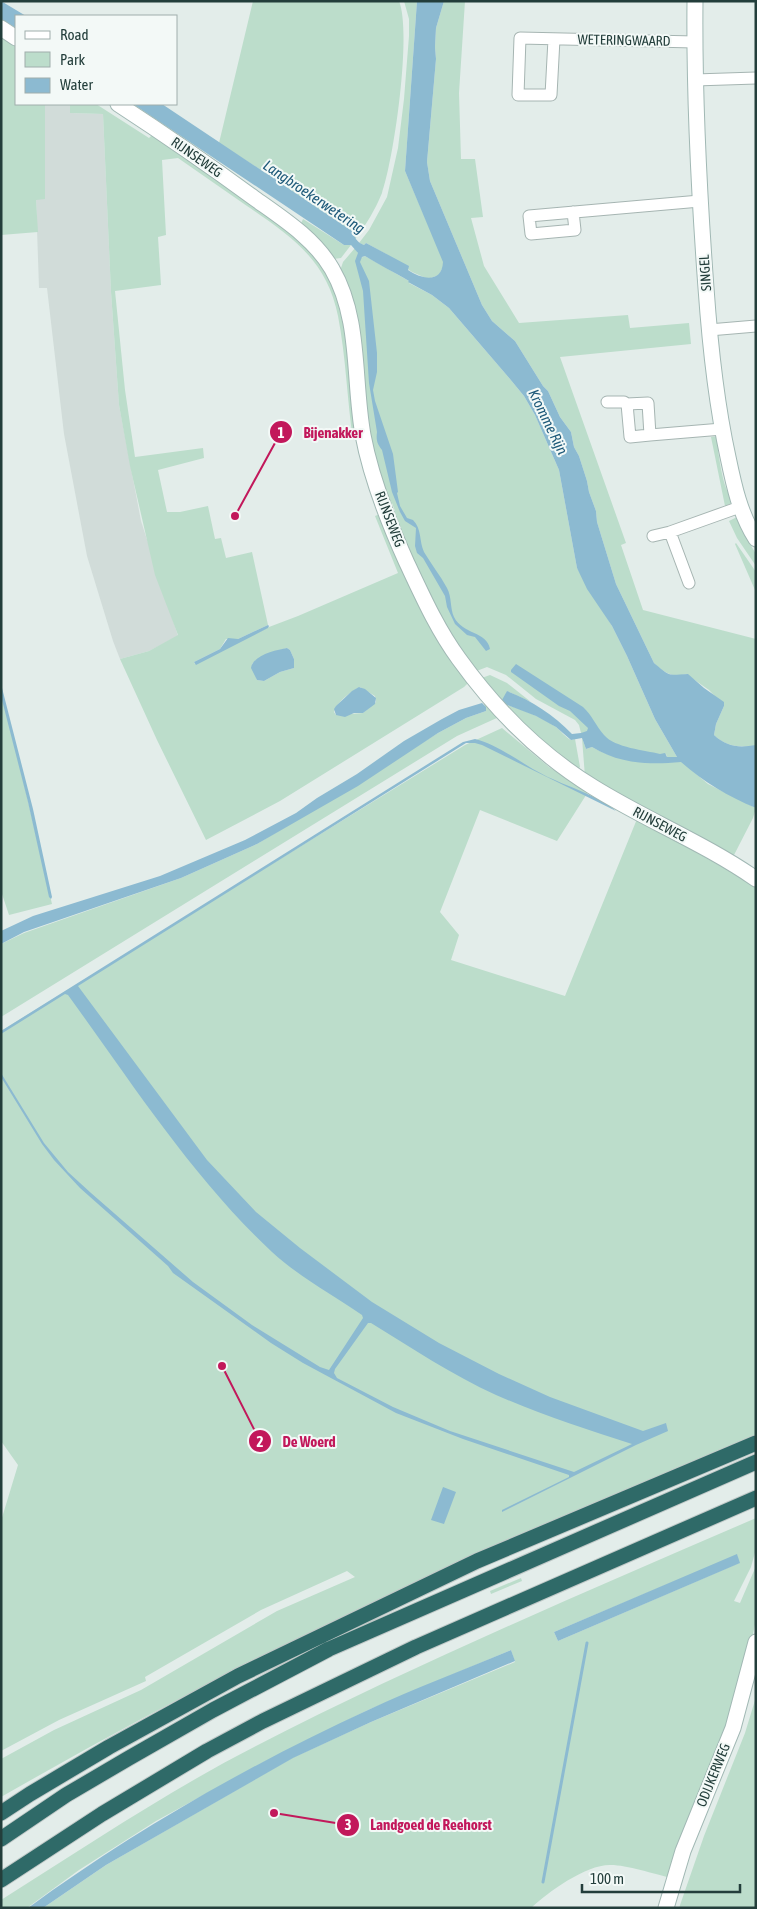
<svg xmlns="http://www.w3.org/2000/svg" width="757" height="1909" font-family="'Asap Condensed',sans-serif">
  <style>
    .built { fill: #d1dcd9 }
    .green { fill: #bcddcb; fill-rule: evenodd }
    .water { fill: #8cbad1; fill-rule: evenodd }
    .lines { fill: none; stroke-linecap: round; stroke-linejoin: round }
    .stream { stroke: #8cbad1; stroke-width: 3 }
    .street-casing { stroke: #a6b5b2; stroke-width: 13 }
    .secondary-casing { stroke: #a1b8b4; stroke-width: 17 }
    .highway-casing { stroke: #c1c9c8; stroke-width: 17 }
    .street { stroke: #fff; stroke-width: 11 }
    .secondary { stroke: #fff; stroke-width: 15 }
    .highway { stroke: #2f6a68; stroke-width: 15 }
    .labels { text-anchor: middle; stroke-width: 4; stroke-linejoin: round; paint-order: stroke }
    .street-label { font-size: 14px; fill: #233e3b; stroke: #f3f9f7 }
    .water-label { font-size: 15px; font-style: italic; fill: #1d5979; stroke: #f3f9f7 }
    .leader { fill: none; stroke: #c2185b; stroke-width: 2 }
    .callout-dot { fill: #c2185b; stroke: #f3f9f7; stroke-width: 2 }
    .mark-label { font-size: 15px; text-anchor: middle; font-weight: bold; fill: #fff }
    .callout-label { font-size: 15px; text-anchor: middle; font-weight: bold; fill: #c2185b; stroke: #f3f9f7; stroke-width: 4; stroke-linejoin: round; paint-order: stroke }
  </style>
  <rect width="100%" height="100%" fill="#e3edea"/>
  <path class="built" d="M45,104H70V113L103,114L111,292L119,405L141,521L178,636L149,651L120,659L113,641L87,556L64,434L47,288H39L36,199H45Z"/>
  <path class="green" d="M253,1H399C412,33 394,159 382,193C375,210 366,225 355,239L352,235L351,231L285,186L283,183L285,178L272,171L267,174L219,143Z
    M404,1H417L405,171L444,262L443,267L439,275L428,279L412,272L386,254L366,243L364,245L359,243L369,230L387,197L398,148L404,99L409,36V19Z
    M444,1H465L459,93L461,159H475L483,217L471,218L484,266L519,323L628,315L630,328L689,323L691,344L560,357L626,543L621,545L643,610L756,639L755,746C738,747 727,747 714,735L716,724L724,706L709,690L686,674C673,678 664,673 654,663L616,584L597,522L596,511L589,492L587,481L579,456L574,447L571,432L560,417L548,391L543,386L515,341L492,321L482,305L430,181L427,162L436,59L435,47L436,28Z
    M1,34L16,44V104H45V199L36,200L38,232L1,235Z
    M70,104H96L149,138L152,135L257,205L322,261L343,304L359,435L353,440C347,399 346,357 338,316C327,260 291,236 247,206C224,190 201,174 178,158L162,160L166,235L158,237L161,285L115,291L125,390L135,457L203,448L204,458L158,470L167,512H180L208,506L215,539L221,538L226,558L252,552L268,625L238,639H226L220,649L194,662L195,664L269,627L298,616L398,573L375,516L380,514L470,681L464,687L280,801L206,840L157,740L120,659L149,651L178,635L155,575L130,466L119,405L111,292L103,114L70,113ZM287,648L290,650L294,659V668L280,672L264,681L257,680L252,664C261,654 275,652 287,648ZM360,687L375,696L376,702L363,713L336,715L334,712C338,701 350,692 360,687Z
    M303,219L344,245H351L341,258L333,259L300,226Z
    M355,248L358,253V259L365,256L409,281V283L432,295L449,308L510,379L524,396L535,415L559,470L577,568L612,626L627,656L655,719L677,757H667L666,754V760L578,737L581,733L579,725L575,720L536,699L506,675L487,667L474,672L448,635L391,514L395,511L392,503L387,504L375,466L340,271L343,262Z
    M718,436L721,447L718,451C720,463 722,477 726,488C728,494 731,493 734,502L725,506L711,437Z
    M739,516L741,529L756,554V566L737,538L729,521Z
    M736,543L756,572L755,590L735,544Z
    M490,675L507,683L531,702L507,691L505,704C522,710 540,716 556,727C561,731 565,737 571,740L575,739L580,767L578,769L551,751L479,679Z
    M1,685L52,904L9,915L1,891Z
    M486,700L499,717L457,736L1,1017V944L24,933L181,878L257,844L438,733L466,718L486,711L484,704Z
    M502,728L549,767L588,792L557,841L480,810L440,912L459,935L451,960L565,996L637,819L756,886V1435C618,1494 479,1551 344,1616C227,1672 113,1733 1,1797V1759L54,1730L141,1690L277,1611L355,1577L347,1571L261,1610L145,1677L146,1681L59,1720L1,1751V1521L18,1465L1,1441V1031L465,745Z
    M582,738L586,749L592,747C617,762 653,765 681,761L708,784L756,808L753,818L734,855L732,858L682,829V827L678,824L675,826L631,804L632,800L627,798L626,800L585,777Z
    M756,1518V1549L751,1567L734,1601L740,1603L756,1566V1620L744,1675L721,1744L671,1878C655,1874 626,1865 611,1865C587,1864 548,1892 531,1908H43L106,1865L292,1758L371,1722L515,1662L511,1650L368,1710L262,1763L156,1821L79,1870L27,1908H1V1900C85,1847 168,1791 256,1746C419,1662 588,1591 756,1518ZM737,1555L739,1563L558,1641L554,1632Z
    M521,1578L522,1581L491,1594L490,1591Z
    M756,1697V1908H679L704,1836L745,1733Z"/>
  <path class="water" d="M1,1L26,16H16V28L1,19Z
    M417,1H444L436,28L435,47L436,59L427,162L430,181L482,305L492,321L515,341L543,386L548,391L560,417L571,432L574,447L579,456L587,481L589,492L596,511L597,522L616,584L654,663C671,677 667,675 688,674L704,688L724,702V706L716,724L714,735C727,747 739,748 756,745V808C727,796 704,782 681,762C649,765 620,764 592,747L586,749L582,738L571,740L556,727L536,716L505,704L502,700L507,691C531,700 554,715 572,734L581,733L587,731L588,728L570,711L559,706L511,672V670L516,664L583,707C592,715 596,726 604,735C615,748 645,750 660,754L665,753L667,757H677L655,719L627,656L612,626L587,589L577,568L559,470L535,415L524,396L510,379L449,308L432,295L408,282L409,281C396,273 379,265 365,256L362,257L360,262L369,281L377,353V372L373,390L375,401L393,454L398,492L397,493L400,506L407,518L413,520C422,529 419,541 424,552C431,564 440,575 447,588C452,597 450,609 454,617C463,635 487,631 490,649L486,651L475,637L467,635L455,624L447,607L445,596L423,558L417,553L415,546L416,528L405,521L400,512L392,492L382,450C377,444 376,440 377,432L369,383L363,291L355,261L358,253L351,245H344L133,104H162L267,174C277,171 275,168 285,177L283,183L285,186L352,231C355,237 356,242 364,245L366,243L409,266L408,270C421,279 442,284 443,262L405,171Z
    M268,625L269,626L268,628L196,665L194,662L220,649L228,638L238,639Z
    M287,648L290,650L294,659V668L280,672L264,681L257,680L251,668C253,655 276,650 287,648Z
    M1,684L33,809L52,897L51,899L49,897L28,802L1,696Z
    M359,687L365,689L376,698L375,704L363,713H354L345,717L336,715L334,709L336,706L352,691Z
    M482,703L486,707V711L466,718L438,733L358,786L257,844L181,878L24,932L1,944V931L33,916L160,876L245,840L296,813L317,798L357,774L404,741L442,719L459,710Z
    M475,739C499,745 522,764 544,775C563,785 602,797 616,811L482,745L475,743H466L78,986L207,1160L256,1212L300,1248L372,1302L439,1343L499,1374L550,1397L643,1431L666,1423L668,1431L636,1445L502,1512V1510L569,1477V1475L463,1439L396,1413L303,1363L271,1343L173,1273L168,1266L80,1188L54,1160L42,1144L1,1077V1073L44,1143L68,1172L91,1193L193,1282L252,1325L320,1367L329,1370L363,1318L362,1315C333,1295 298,1276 272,1252C192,1177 132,1083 68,995L65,994L1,1034V1031L463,742ZM368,1323H371C412,1348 452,1375 496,1395C540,1414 587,1430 632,1444L574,1472L450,1431L393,1407L337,1378L334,1373L335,1369Z
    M443,1487L456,1492L444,1524L431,1520Z
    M737,1554L740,1563L558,1641L554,1632Z
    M511,1650L515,1661L371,1722L293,1758L106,1865L43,1908H28C133,1831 249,1765 368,1710C415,1688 464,1670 511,1650Z"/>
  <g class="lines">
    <path class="stream" d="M543,1882L587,1643"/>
    <g class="street-casing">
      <path id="street" d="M554,39L551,95H518L520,38L695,42
        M695,80L756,78
        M573,212L575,230L531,234L529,216L700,201
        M709,330L756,326
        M607,402H624L627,404
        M650,435L630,437L627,404L648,403L650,435L722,429
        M653,536L670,532
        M689,583L670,532L740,507"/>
    </g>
    <g class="secondary-casing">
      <path id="secondary" d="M695,1C694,97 699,193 706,288C710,345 716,402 728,457C734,486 740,514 756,539
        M1,28L16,38
        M118,104C164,134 209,165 254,198C282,218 314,238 332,269C361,319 353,380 363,435C371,478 388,521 406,561C422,595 437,629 459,659C495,709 541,755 593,787C646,820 704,843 756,879
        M666,1908L683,1851L733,1728L756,1642"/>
    </g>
    <g class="highway-casing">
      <path id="highway" d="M1,1813L30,1794L109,1747L238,1676L477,1561L756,1443
        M1,1839L66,1795L129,1758L213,1710L329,1649L756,1462
        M1,1880L102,1814L207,1751L263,1721L416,1647L756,1498"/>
    </g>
    <use href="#street" class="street"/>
    <use href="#secondary" class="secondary"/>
    <use href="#highway" class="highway"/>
  </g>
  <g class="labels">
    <g class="street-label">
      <text transform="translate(624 40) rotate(1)" y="5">WETERINGWAARD</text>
      <text transform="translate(197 157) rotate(35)" y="5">RIJNSEWEG</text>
      <text transform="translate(705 273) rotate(-94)" y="5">SINGEL</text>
      <text transform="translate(390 519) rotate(69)" y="5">RIJNSEWEG</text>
      <text transform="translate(660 824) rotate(28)" y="5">RIJNSEWEG</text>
      <text transform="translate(713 1775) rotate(-68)" y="5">ODIJKERWEG</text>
    </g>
    <g class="water-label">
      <text transform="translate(314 197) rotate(34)" y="5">Langbroekerwetering</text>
      <text transform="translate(548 422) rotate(64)" y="5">Kromme Rijn</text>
    </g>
  </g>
  <path class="leader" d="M235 516L281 432M222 1366L260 1441M274 1813L348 1825"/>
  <g class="callout-dot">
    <circle cx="235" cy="516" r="5"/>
    <circle cx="222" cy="1366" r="5"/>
    <circle cx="274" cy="1813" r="5"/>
    <circle cx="281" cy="432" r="12"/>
    <circle cx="260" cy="1441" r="12"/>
    <circle cx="348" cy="1825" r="12"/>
  </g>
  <g class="mark-label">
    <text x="281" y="438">1</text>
    <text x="260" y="1447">2</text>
    <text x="348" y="1830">3</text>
  </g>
  <g class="callout-label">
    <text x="333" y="438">Bijenakker</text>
    <text x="309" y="1447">De Woerd</text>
    <text x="431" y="1830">Landgoed de Reehorst</text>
  </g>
  <rect width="757" height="1909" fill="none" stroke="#233e3b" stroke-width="5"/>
  <rect x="15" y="15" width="162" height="90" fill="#f3f9f7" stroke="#a0aeac"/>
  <rect x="25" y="31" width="25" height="8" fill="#ffffff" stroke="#a0aeac"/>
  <text x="60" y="40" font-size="15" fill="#233e3b">Road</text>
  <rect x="25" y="52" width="25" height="15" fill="#bcddcb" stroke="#a0aeac"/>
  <text x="60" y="65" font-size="15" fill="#233e3b">Park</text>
  <rect x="25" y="78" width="25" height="15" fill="#8cbad1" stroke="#a0aeac"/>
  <text x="60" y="90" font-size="15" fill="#233e3b">Water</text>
  <path d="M582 1884v8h158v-8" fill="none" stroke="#233e3b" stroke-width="2.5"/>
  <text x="590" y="1884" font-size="15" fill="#233e3b" stroke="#f3f9f7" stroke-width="4" paint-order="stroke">100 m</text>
</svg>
